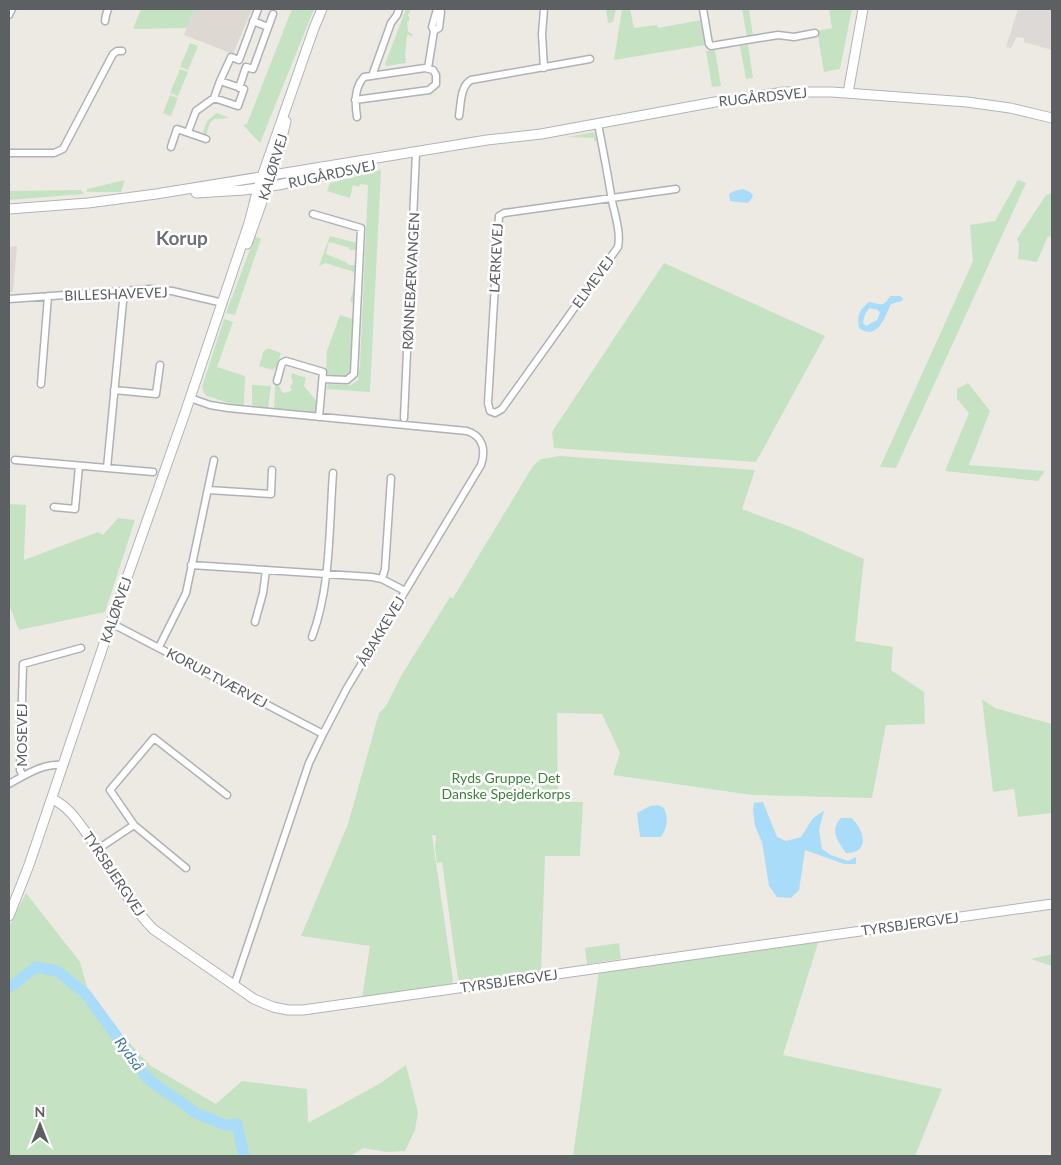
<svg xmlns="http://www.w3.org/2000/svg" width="1061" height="1165" font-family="Lato,sans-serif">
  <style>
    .industrial { fill: #dcd9d6 }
    .education { fill: #ddd9d2 }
    .green { fill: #c5e3c2 }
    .water { fill: #a9dcf8; fill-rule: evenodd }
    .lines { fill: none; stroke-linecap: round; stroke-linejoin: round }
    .river { stroke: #a9dcf8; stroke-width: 11 }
    .street-casing { stroke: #afb2b5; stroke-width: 9 }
    .secondary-casing { stroke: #b0b4b8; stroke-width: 11 }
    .street { stroke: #fff; stroke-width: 6 }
    .secondary { stroke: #fff; stroke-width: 9 }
    .labels { text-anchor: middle; stroke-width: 5; stroke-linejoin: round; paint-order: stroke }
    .street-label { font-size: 14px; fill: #5c6063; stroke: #fff }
    .park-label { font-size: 14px; fill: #3e823c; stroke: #fff }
    .water-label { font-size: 15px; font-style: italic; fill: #4479a1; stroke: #fff }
    .district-label { font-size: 19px; font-weight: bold; fill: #6d7275; stroke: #fff }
  </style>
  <rect width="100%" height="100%" fill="#edeae4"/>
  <path class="industrial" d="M1018,9H1052V50L1024,42V38L1017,37L1011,48L1006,47Z"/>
  <path class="education" d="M195,9H252L233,54L184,35Z
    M17,246L13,292H9V247Z"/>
  <path class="green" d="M141,9H195L187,28L133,29Z
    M292,9H314L260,143L243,125L247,124Z
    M406,9H411L408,15L410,19L407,23L408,31L413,35L412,36L407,35L405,55L406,63L386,66L385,64Z
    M606,9H616L613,22L608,23Z
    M622,9H630L634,28L657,25L658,28L701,20L705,45L614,60Z
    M742,9H749L753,36L747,37Z
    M829,9H852L840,69L824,72L817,31L832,28Z
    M190,43L198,46L188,70L180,67Z
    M748,45L753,78L746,79L740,46Z
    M715,50L721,86L712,87L706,51Z
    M180,69L188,72L178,96L170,93Z
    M170,95L178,98L171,116L163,113Z
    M217,113L230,118L214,119L210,123L206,136L202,135L207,121Z
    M594,132L597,141H594V138L567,137Z
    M381,170L370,392L326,389L328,384L351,385L358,380L360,366L368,185L360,184L359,187L353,185L350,198L327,191L330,183Z
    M125,180L121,192H87V189Z
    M1018,180L1026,183L896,468L880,467L973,261L970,225L995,221Z
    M81,190L84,194L9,200V191Z
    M1052,193V237L1048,236L1037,262L1018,259L1019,245L1017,239L1046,195Z
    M255,236L261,239L235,315L226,313Z
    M330,236L357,243V255L356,250H349L350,248L329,242L326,254L346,262L349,265H355V260H357L355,306L354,308L353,303L350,301L355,285L354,272L325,263L319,266Z
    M664,263L825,336L756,462L554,448L552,432Z
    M353,314L352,369C347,379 334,379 326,373L327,351L340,315L353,319Z
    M224,319L233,322L217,367L245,376L244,404L241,407L207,396L204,393L202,387Z
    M267,348L281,353L276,368H274L273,370L259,366L264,350L266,351Z
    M292,373L306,378L304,386L318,403L316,412L313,413L274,410L275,384L279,386L282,392L285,393L292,390L290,387L293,382L291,377Z
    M968,383L990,411L969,465L1045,471L1038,481L945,471L969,413L957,399V389Z
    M252,385L271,386L268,409L257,408L252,404Z
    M560,456L755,470L742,509L796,529L864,559L855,641L893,647L891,670L924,692L925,724L886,725L872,798L752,795L613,775L620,753L602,714L557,713L558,802H583L580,856H545L541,973L461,984L458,979L442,862L437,863L435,848L436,836L432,835L453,980L451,986L362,998L370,946L301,936L348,824L379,713L386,706L401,676L450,597L453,598L533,466L541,459Z
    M9,504L26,505L24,560L98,532L103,535L118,518L135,520L105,612L19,630L9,605Z
    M982,699L995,708L1052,724V813L1018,817L1014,789L993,792Z
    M26,893L80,962L91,1002L151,1066L216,1104L242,1081L307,1089L308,1123L379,1084L406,1065L418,1112L415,1130L405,1151L386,1152L363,1148L351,1156H9V927Z
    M819,940L783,1055L942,1089L915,1156H573L599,971Z
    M619,943L621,959L587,964L585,948Z
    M1052,954V966L1031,959Z"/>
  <path class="water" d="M743,189L750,192L753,195L751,200L747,203L730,201L729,194L734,191Z
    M890,296H900L903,298L902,301L891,304C884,318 878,341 859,328C857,315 859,310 869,302C881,304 883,308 890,296ZM870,308L878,310L880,313L877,320L866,326L863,323C864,317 865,312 870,308Z
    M763,802L777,837L786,841L801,837L813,818L824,811L819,830L822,849L831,855L848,861L856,857V864H844L805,850L799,890L791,898L777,897L769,886L762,842L755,826L753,809L754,803Z
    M658,805L664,808C669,819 667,828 661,837H640L637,813L650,806Z
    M841,818H851C864,828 871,854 846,853C838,842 829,830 841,818Z"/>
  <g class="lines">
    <path class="river" d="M9,988L36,967L57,971L85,993L148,1079L196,1113L225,1125L237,1124L244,1156"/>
    <g class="street-casing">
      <path id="street" d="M703,9L709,44L711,46L778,35L794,37L815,33
        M9,15L12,9
        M105,21L106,15L108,9
        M253,21L268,27
        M434,31L432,27L437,9
        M428,68L434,31L439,28L441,12L440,9
        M544,68L542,34L544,9
        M372,76L391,23L397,15L399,9
        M239,88L246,67L253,69L273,14
        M214,98L238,106L244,89L220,81L231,57L239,60L258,9
        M355,100L429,90L436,84V75L433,70L425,68L364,77C354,88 355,103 357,117
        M459,116C461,105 460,86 471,80L590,59
        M598,124C603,150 608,175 612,201C615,215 621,233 618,247L502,409L495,413L490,411L488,403L499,216L504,213L676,189
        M188,132L196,111L214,98L220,81
        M171,147L177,129L206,139
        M9,153H54L63,149L113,54L117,51H122
        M313,214L361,228L354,374L347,380L323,379
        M9,299L150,289L172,291L223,303
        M277,381L282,363L286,361L323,372L319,417
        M41,384L48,296
        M114,390L156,394L160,365
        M190,398L210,405L228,408L467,431C483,436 486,450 481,465L347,688L323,734L309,763L234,986
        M404,418L416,153
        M15,460L153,472
        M107,468L124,291
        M208,490L271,494L272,470
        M54,507L75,509L79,466
        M191,565L372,577L382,579L405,591
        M382,579L385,569L391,478
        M255,622L263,593L266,570
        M111,623L323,734
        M312,637C331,586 329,528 333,473
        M159,647L186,593L214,460
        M23,776L20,770L23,664L81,648
        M9,784C27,774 43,763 64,765
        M98,849L134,825
        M186,868L134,825L110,790L154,738L227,795"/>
    </g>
    <g class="secondary-casing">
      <path id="secondary" d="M848,93L863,9
        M196,193L244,190L278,185L369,166
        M9,209L88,203L156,194L487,140L541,134L715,102L784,92H832L967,102L1010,108L1052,118
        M247,244L276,162L286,121
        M52,799C68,806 77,820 87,834C109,865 126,901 153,929L254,999L273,1007L288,1010H303L1052,904
        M9,916L29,865L111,623L185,413L249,223L258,188L314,28L322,9"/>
    </g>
    <use href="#street" class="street"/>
    <use href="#secondary" class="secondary"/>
  </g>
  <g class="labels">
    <g class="street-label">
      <text transform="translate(763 97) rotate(-6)" y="5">RUGÅRDSVEJ</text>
      <text transform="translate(273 167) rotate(-73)" y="5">KALØRVEJ</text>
      <text transform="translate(332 174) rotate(-12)" y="5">RUGÅRDSVEJ</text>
      <text transform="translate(496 258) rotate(-87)" y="5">LÆRKEVEJ</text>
      <text transform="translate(411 281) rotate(-87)" y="5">RØNNEBÆRVANGEN</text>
      <text transform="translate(593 282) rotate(-54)" y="5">ELMEVEJ</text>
      <text transform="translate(116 294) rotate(-2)" y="5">BILLESHAVEVEJ</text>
      <text transform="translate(116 610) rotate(-71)" y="5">KALØRVEJ</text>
      <text transform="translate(381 631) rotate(-59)" y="5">ÅBAKKEVEJ</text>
      <text transform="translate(217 678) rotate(28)" y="5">KORUP TVÆRVEJ</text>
      <text transform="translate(22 735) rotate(-90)" y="5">MOSEVEJ</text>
      <text transform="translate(114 874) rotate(56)" y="5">TYRSBJERGVEJ</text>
      <text transform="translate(910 924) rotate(-8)" y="5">TYRSBJERGVEJ</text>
      <text transform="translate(509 981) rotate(-8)" y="5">TYRSBJERGVEJ</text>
    </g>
    <g class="park-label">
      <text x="506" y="783">Ryds Gruppe, Det<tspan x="506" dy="16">Danske Spejderkorps</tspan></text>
    </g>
    <g class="water-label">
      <text transform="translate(129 1054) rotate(54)" y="5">Rydså</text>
    </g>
    <g class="district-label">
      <text x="182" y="245">Korup</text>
    </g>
  </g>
  <rect width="1061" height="1165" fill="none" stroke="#5c6063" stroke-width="20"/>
  <g transform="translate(40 1125)" stroke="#ffffff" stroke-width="4" paint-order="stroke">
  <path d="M0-4L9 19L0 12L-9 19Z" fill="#5c6063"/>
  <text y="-8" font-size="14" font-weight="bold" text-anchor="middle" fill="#5c6063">N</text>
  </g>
</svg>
